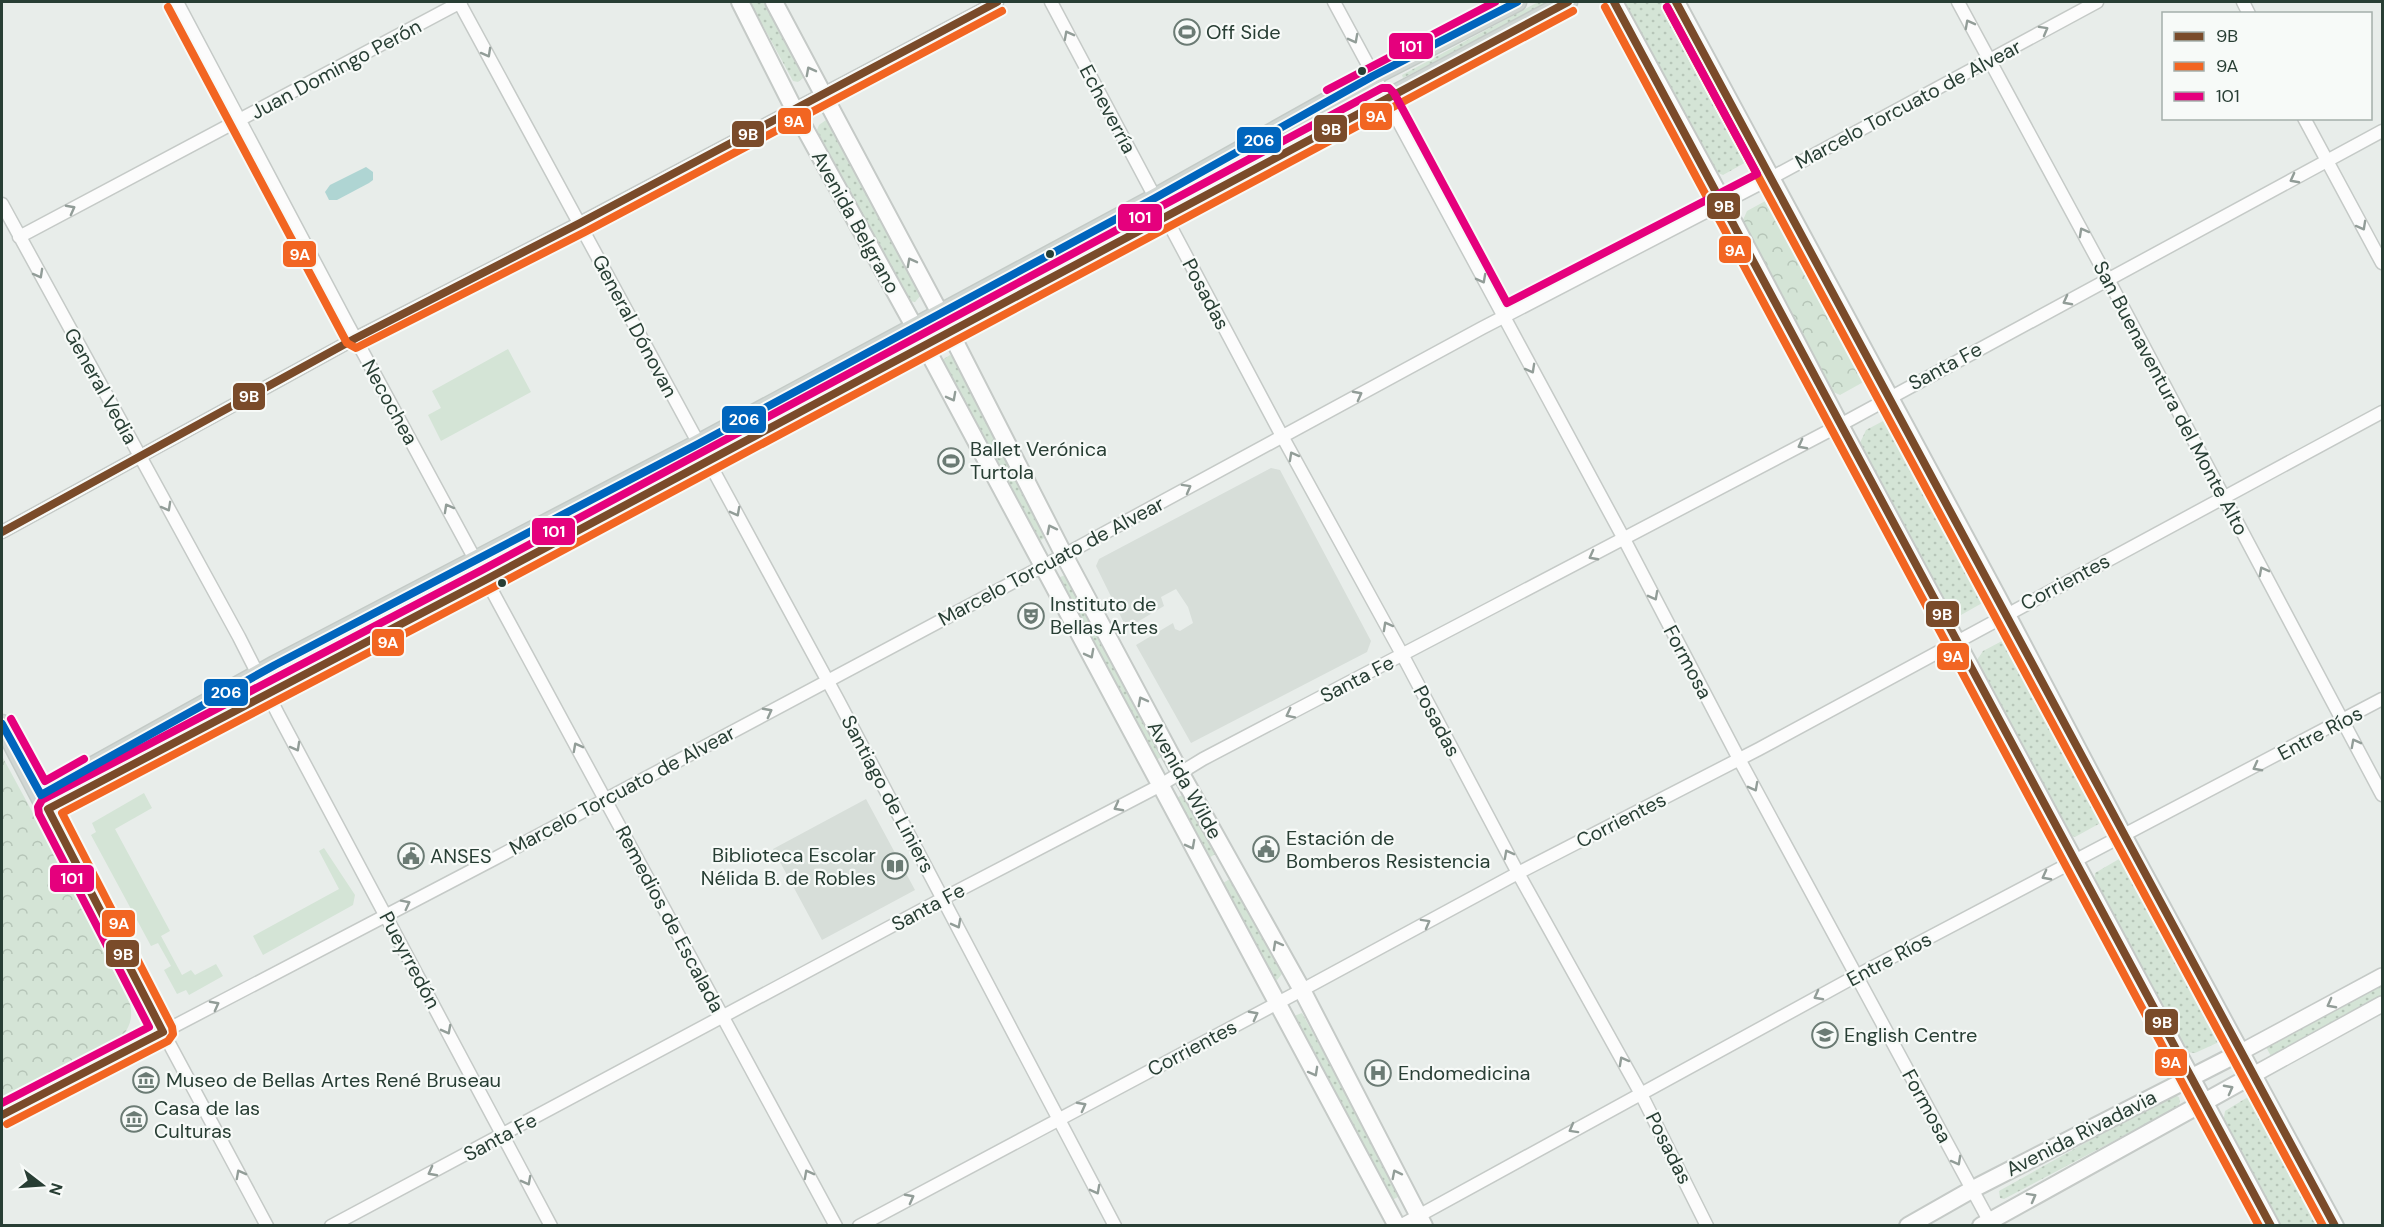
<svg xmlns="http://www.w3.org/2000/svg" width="2384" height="1227" font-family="'DM Sans',sans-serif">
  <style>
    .built { fill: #d7ded9 }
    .grass { fill: url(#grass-dots) }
    .forest { fill: url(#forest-crowns) }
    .garden { fill: #d4e4d6 }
    .water { fill: #afd5d3 }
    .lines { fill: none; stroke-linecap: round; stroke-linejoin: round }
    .minor-casing { stroke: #c5cac7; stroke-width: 15 }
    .tertiary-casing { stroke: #c5cac7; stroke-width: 18 }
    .secondary-casing { stroke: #c5cac7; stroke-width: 20 }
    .primary-casing { stroke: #c4cbc7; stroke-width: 21 }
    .minor { stroke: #fcfcfc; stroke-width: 12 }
    .tertiary { stroke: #fcfcfc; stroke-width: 15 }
    .secondary { stroke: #fcfcfc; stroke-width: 16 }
    .primary { stroke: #d0d6d3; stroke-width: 18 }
    .bus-1-casing { stroke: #f7faf8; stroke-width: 12 }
    .bus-2-casing { stroke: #f7faf8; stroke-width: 12 }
    .bus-3-casing { stroke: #f7faf8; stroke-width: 12 }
    .bus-4-casing { stroke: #f7faf8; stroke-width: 12 }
    .bus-1 { stroke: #7a4b2a; stroke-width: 8 }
    .bus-2 { stroke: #f26522; stroke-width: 8 }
    .bus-3 { stroke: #e5007d; stroke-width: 8 }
    .bus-4 { stroke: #0065bd; stroke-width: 8 }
    .oneway { stroke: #929d98 }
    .bus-dot { fill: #283e34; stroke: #f7faf8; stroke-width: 2 }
    .labels { text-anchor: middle; stroke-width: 4.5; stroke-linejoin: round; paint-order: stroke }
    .poi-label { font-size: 20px; fill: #283e34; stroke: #f7faf8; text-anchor: start }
    .street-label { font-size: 20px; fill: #283e34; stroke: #f7faf8 }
    .line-badge { stroke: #f7faf8; stroke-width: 2 }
    .badge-label { font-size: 16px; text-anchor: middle; font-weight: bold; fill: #fff }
  </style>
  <defs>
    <pattern id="grass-dots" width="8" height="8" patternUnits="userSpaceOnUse" patternTransform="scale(1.5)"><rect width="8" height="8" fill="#d4e4d6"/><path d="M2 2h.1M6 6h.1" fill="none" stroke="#b6c5b8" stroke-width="1.8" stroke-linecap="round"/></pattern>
    <pattern id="forest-crowns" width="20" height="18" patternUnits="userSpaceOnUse" patternTransform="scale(1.5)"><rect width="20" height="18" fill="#d4e4d6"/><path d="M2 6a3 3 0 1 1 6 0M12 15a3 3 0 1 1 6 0" fill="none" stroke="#b6c5b8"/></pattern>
  </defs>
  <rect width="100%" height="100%" fill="#e8edea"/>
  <path class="built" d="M1271,468L1280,470L1371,641L1367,652L1191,743L1136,645L1173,623L1175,629L1180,631L1193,623L1188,607L1176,589L1161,597L1164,606L1134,624L1125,625L1096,566L1099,559Z
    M866,799L915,890L822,940L773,849Z"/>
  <path class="grass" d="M750,2H765L804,74L803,78L798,82L793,81Z
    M1538,2H1550L1403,78L1402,75Z
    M1624,2H1669L1750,152L1748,161L1723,175L1713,171Z
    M1358,98L1361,99L1360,102L1181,197L1180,196L1179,193Z
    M826,120L830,121L922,294L915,302L908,301L817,130L819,125Z
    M1142,215L1144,221L961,316L958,312Z
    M902,339L905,345L724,445L721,440Z
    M950,355L954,358L1048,531V536L1041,540L1036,538L943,366L942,360Z
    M1887,419L1897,422L1987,590L1984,602L1961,615L1950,613L1859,445L1866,430Z
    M680,459L682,463L542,540L539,536Z
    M1066,575L1165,755L1156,760L1058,582L1060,577Z
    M460,578L462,582L289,677L286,672Z
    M2002,641H2013L2103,812L2104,821L2075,837L2066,833L1977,660L1983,651Z
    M1183,795L1219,852L1205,860L1176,798Z
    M2119,859L2130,861L2223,1033L2219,1042L2195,1053L2186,1052L2094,886L2095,873Z
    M1236,876L1286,969L1277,980L1270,979L1219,885Z
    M2382,983V997L2272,1058L2265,1045Z
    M1302,1013L1400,1193V1196L1394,1199L1391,1198L1294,1019V1016Z
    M2173,1094L2179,1097L2180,1102L2178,1107L2004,1199L2000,1198L1999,1191Z
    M2248,1097L2259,1100L2326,1225H2278L2223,1124L2225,1111Z"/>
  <path class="forest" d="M1769,199L1777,202L1868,369L1867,380L1840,395L1829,390L1742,222L1747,211Z
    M2,756L41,828L130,1004C133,1018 130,1026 122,1037L2,1100Z"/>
  <path class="garden" d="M508,349L531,392L441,441L428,415L441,408L432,391Z
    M144,793L152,808L115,829L170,931L161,936L182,975L191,970L195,975L216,964L223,976L189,995L186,990L177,994L164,970L171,966L158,943L151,946L91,835L96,832L92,823Z
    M324,848L355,895L353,905L263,955L253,936L339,889L319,851Z"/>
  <path class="water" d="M366,167L373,172V180L369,183L337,200H329L325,192L330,185Z"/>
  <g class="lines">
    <g class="minor-casing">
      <path id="minor" d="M177,2L347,323L836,1226
        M459,2L838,700L1115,1226
        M1051,2L1282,436L1403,656L1518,873L1640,1092L1707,1226
        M1334,2L1624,539L1739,759L1992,1226
        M1958,2L2108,279L2382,795
        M2243,2L2249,14
        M2304,118L2382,263
        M2,204L239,637L278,714L551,1226
        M19,237L461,2
        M2,532L356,338L580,223L997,2
        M267,1226L163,1032L492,860L1064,555L1482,328L1771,178L2097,2
        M331,1226L944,898L1159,786L1203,759L1840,425L2382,131
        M859,1226L1302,990L1518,873L1759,749L2382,412
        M1400,1226L1856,976L2382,699"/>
    </g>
    <g class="tertiary-casing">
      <path id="tertiary" d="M2241,1052L2382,976
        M2253,1075L2382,1004"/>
    </g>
    <g class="secondary-casing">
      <path id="secondary" d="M740,2L794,109L925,346L1397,1226
        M774,2L950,332L1064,555L1180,772L1302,990L1424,1226
        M1614,2L1723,202L1840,425L2271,1226
        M1676,2L1997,596L2124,837L2335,1226
        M1908,1226L1973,1189L2241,1052
        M1981,1226L2253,1075"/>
    </g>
    <g class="primary-casing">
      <path id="primary" d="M2,724L163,1032L2,1115
        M41,795L275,665L698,444L1155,198L1373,76L1517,2
        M48,809L487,579L1568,2"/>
    </g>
    <use href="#minor" class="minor"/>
    <use href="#tertiary" class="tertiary"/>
    <use href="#secondary" class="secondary"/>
    <use href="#primary" class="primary"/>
    <g class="bus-1-casing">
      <path id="bus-1" d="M1614,2L2271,1226
        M1676,2L2335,1226
        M2,532L356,338L580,223L997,2
        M2,1115L163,1032L48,809L487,579L1568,2"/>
    </g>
    <g class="bus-2-casing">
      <path id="bus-2" d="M168,7L347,343L356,348L585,232L1002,11
        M1605,7L2259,1226
        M1667,7L2323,1226
        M7,1124L168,1041L173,1034L172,1027L62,813L492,588L1573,11"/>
    </g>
    <g class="bus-3-casing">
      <path id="bus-3" d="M1327,90L1495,2
        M11,719L45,781L84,759
        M2,1103L149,1027L39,814L38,807L42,800L482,570L1382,88H1389L1394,93L1507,303L1757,174L1667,7"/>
    </g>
    <g class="bus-4-casing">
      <path id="bus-4" d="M2,724L41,795L275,665L698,444L1155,198L1373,76L1517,2"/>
    </g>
    <use href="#bus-1" class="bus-1"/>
    <use href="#bus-2" class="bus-2"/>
    <use href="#bus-3" class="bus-3"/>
    <use href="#bus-4" class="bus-4"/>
  </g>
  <defs><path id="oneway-chevron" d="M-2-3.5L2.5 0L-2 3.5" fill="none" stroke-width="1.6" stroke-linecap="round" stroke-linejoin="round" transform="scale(1.5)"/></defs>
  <g class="oneway">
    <use href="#oneway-chevron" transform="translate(1969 24) rotate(-118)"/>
    <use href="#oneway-chevron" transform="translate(2044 30) rotate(-29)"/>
    <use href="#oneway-chevron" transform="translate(1068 35) rotate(-118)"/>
    <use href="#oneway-chevron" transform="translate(1354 39) rotate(62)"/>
    <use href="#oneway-chevron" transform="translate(487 53) rotate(61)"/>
    <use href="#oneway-chevron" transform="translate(810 71) rotate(-118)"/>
    <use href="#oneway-chevron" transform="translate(2294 179) rotate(152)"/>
    <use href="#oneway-chevron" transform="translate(71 209) rotate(-28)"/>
    <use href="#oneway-chevron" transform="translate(2362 226) rotate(61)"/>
    <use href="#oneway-chevron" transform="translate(2083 232) rotate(-119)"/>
    <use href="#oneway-chevron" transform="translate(911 262) rotate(-118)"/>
    <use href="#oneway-chevron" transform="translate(39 274) rotate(61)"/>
    <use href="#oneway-chevron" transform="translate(1482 279) rotate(62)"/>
    <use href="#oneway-chevron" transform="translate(2067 301) rotate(152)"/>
    <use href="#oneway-chevron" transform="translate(1531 369) rotate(61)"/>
    <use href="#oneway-chevron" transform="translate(1358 395) rotate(-28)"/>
    <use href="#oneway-chevron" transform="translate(952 397) rotate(62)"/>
    <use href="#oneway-chevron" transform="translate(1802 445) rotate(152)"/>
    <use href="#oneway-chevron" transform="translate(1293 456) rotate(-119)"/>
    <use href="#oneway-chevron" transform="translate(1187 488) rotate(-29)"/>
    <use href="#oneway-chevron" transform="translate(167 507) rotate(61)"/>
    <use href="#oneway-chevron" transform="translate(448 508) rotate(-119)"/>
    <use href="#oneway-chevron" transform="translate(736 512) rotate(62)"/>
    <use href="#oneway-chevron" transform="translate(1051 529) rotate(-117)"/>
    <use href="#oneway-chevron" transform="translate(1593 556) rotate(152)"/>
    <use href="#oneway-chevron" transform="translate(2263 571) rotate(-118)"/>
    <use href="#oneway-chevron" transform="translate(1654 596) rotate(62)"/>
    <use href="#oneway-chevron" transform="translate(1387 626) rotate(-119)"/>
    <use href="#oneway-chevron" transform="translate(1090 654) rotate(62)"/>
    <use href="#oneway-chevron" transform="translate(1142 701) rotate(-118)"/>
    <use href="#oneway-chevron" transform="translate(768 712) rotate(-28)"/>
    <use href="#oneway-chevron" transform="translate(1290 714) rotate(153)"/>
    <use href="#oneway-chevron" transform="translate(2355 743) rotate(-118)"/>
    <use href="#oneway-chevron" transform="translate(296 747) rotate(61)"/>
    <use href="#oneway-chevron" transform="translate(577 747) rotate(-118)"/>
    <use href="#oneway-chevron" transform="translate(2257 767) rotate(152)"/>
    <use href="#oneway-chevron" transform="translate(1754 787) rotate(62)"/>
    <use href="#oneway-chevron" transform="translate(1118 807) rotate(152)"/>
    <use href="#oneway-chevron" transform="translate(1191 845) rotate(62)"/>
    <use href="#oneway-chevron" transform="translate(1508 854) rotate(-118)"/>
    <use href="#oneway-chevron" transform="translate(2046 876) rotate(152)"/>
    <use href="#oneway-chevron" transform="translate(406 904) rotate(-27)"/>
    <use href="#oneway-chevron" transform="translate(1426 923) rotate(-29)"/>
    <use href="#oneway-chevron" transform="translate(957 924) rotate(62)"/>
    <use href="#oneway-chevron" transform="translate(1277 945) rotate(-119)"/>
    <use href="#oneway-chevron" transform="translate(1818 996) rotate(152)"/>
    <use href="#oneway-chevron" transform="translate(2331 1004) rotate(152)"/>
    <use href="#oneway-chevron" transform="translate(215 1005) rotate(-28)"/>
    <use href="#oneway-chevron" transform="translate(1254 1015) rotate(-28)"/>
    <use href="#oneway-chevron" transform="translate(447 1030) rotate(62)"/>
    <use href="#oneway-chevron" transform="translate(1623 1061) rotate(-119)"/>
    <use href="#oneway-chevron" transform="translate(1314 1072) rotate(61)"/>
    <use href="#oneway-chevron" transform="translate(2229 1089) rotate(-28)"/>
    <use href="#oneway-chevron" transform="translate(1082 1106) rotate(-28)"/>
    <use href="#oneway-chevron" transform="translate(1573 1129) rotate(151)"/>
    <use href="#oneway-chevron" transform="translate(1957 1161) rotate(61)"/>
    <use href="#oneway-chevron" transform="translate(432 1172) rotate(152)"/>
    <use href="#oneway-chevron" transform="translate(240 1174) rotate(-118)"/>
    <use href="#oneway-chevron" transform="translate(808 1174) rotate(-118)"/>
    <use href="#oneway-chevron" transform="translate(1396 1174) rotate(-117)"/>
    <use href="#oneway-chevron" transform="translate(527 1181) rotate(62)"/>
    <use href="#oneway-chevron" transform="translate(1096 1190) rotate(62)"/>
    <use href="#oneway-chevron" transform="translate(2032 1197) rotate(-29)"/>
    <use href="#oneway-chevron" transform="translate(910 1198) rotate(-28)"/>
  </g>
  <defs>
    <g id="stadium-ring" transform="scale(1.35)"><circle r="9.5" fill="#f7faf8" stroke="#6b7b74" stroke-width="1.5"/><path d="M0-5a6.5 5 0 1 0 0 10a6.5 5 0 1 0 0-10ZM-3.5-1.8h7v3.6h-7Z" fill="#6b7b74"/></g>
    <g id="theatre-ring" transform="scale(1.35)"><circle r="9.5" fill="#f7faf8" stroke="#6b7b74" stroke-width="1.5"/><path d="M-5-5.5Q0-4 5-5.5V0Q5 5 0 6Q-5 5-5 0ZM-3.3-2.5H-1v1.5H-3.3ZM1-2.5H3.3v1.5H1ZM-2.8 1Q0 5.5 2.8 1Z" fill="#6b7b74"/></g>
    <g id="civic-ring" transform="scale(1.35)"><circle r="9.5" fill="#f7faf8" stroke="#6b7b74" stroke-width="1.5"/><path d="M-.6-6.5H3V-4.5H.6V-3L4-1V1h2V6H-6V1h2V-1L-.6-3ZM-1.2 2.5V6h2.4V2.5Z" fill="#6b7b74"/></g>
    <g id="library-ring" transform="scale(1.35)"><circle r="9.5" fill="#f7faf8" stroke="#6b7b74" stroke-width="1.5"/><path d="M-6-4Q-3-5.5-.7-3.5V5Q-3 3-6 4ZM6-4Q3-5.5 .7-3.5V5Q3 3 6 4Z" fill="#6b7b74"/></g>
    <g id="university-ring" transform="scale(1.35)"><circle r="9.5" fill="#f7faf8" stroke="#6b7b74" stroke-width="1.5"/><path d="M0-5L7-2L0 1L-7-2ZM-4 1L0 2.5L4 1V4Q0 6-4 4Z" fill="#6b7b74"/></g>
    <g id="hospital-ring" transform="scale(1.35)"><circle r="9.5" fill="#f7faf8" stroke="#6b7b74" stroke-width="1.5"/><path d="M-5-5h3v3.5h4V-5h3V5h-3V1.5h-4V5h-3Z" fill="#6b7b74"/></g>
    <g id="museum-ring" transform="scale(1.35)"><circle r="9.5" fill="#f7faf8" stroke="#6b7b74" stroke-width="1.5"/><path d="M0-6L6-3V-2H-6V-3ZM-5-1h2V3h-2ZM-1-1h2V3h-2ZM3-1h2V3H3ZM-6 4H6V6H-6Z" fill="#6b7b74"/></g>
  </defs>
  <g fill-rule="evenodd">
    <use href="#stadium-ring" x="1187" y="32"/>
    <use href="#stadium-ring" x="951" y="461"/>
    <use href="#theatre-ring" x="1031" y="616"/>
    <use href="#civic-ring" x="1266" y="849"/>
    <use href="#civic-ring" x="411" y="856"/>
    <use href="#library-ring" x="895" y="866"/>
    <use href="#university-ring" x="1825" y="1035"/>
    <use href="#hospital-ring" x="1378" y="1073"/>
    <use href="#museum-ring" x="146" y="1080"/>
    <use href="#museum-ring" x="134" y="1119"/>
  </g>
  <g class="bus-dot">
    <circle cx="1362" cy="71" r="5"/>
    <circle cx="1050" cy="254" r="5"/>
    <circle cx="502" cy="583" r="5"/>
  </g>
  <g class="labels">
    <g class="poi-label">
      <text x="1206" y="39">Off Side</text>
      <text x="970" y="456">Ballet Verónica<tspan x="970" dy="23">Turtola</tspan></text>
      <text x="1050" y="611">Instituto de<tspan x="1050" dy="23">Bellas Artes</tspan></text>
      <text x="1286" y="845">Estación de<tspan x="1286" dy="23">Bomberos Resistencia</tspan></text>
      <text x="876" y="862" text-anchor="end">Biblioteca Escolar<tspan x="876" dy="23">Nélida B. de Robles</tspan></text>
      <text x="430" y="863">ANSES</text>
      <text x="1844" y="1042">English Centre</text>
      <text x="1398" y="1080">Endomedicina</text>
      <text x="166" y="1087">Museo de Bellas Artes René Bruseau</text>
      <text x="154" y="1115">Casa de las<tspan x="154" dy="23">Culturas</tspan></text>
    </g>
    <g class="street-label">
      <text transform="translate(336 69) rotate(-28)" y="7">Juan Domingo Perón</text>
      <text transform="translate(1908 104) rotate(-28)" y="7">Marcelo Torcuato de Alvear</text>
      <text transform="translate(1108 109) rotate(62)" y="7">Echeverría</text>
      <text transform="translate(856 222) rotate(61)" y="7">Avenida Belgrano</text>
      <text transform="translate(1206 294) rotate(62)" y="7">Posadas</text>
      <text transform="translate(635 326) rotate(62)" y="7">General Dónovan</text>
      <text transform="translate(1945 366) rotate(-28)" y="7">Santa Fe</text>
      <text transform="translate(101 386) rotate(61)" y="7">General Vedia</text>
      <text transform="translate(2171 398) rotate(62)" y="7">San Buenaventura del Monte Alto</text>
      <text transform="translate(390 402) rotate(61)" y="7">Necochea</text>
      <text transform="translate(1051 561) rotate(-28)" y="7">Marcelo Torcuato de Alvear</text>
      <text transform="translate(2065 582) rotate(-28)" y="7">Corrientes</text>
      <text transform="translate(1688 662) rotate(62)" y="7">Formosa</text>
      <text transform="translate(1357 679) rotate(-27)" y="7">Santa Fe</text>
      <text transform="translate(1437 721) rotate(62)" y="7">Posadas</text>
      <text transform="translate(2320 733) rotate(-28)" y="7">Entre Ríos</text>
      <text transform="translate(1185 780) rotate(61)" y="7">Avenida Wilde</text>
      <text transform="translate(622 790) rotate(-28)" y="7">Marcelo Torcuato de Alvear</text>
      <text transform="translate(888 794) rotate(62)" y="7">Santiago de Liniers</text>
      <text transform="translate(1621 820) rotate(-27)" y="7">Corrientes</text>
      <text transform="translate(928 907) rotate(-28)" y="7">Santa Fe</text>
      <text transform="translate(670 919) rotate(62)" y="7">Remedios de Escalada</text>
      <text transform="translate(1889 959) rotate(-28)" y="7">Entre Ríos</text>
      <text transform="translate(410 960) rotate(62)" y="7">Pueyrredón</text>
      <text transform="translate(1192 1048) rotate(-28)" y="7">Corrientes</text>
      <text transform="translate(1927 1106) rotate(61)" y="7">Formosa</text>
      <text transform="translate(2081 1133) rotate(-27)" y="7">Avenida Rivadavia</text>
      <text transform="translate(500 1137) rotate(-28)" y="7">Santa Fe</text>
      <text transform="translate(1669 1148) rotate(63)" y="7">Posadas</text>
    </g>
  </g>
  <g class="line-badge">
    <rect x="1388" y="32" width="46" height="28" rx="6" fill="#e5007d"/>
    <rect x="1359" y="102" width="34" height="29" rx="6" fill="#f26522"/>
    <rect x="777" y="107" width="35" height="28" rx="6" fill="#f26522"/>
    <rect x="1313" y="114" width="35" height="29" rx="6" fill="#7a4b2a"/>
    <rect x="731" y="120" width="34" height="28" rx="6" fill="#7a4b2a"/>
    <rect x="1236" y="126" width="46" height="28" rx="6" fill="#0065bd"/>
    <rect x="1706" y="192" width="35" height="28" rx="6" fill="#7a4b2a"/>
    <rect x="1117" y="203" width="46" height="29" rx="6" fill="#e5007d"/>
    <rect x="1718" y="235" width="34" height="29" rx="6" fill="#f26522"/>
    <rect x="282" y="240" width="35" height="28" rx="6" fill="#f26522"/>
    <rect x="232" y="382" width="34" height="29" rx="6" fill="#7a4b2a"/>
    <rect x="721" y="405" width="46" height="29" rx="6" fill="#0065bd"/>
    <rect x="531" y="517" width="45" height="29" rx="6" fill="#e5007d"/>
    <rect x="1925" y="600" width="35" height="28" rx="6" fill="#7a4b2a"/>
    <rect x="371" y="628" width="34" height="29" rx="6" fill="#f26522"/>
    <rect x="1936" y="642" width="34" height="29" rx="6" fill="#f26522"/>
    <rect x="203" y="678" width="46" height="29" rx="6" fill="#0065bd"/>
    <rect x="49" y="864" width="46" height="29" rx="6" fill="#e5007d"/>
    <rect x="101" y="909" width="35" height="29" rx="6" fill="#f26522"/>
    <rect x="105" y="939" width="35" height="29" rx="6" fill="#7a4b2a"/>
    <rect x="2144" y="1008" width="35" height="28" rx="6" fill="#7a4b2a"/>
    <rect x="2154" y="1048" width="34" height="29" rx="6" fill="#f26522"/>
  </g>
  <g class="badge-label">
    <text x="1411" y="52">101</text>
    <text x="1376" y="122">9A</text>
    <text x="794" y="127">9A</text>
    <text x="1331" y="135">9B</text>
    <text x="748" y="140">9B</text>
    <text x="1259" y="146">206</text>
    <text x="1724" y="212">9B</text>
    <text x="1140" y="223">101</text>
    <text x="1735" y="256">9A</text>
    <text x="300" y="260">9A</text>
    <text x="249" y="402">9B</text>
    <text x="744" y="425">206</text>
    <text x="554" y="537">101</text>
    <text x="1942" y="620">9B</text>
    <text x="388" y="648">9A</text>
    <text x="1953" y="662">9A</text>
    <text x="226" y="698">206</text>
    <text x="72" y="884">101</text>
    <text x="119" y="929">9A</text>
    <text x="123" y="960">9B</text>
    <text x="2162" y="1028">9B</text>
    <text x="2171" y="1068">9A</text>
  </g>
  <rect width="2384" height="1227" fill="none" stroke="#283e34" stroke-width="6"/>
  <rect x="2162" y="12" width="210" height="108" fill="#f7faf8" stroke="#a4afaa" stroke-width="1.5"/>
  <rect x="2174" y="32" width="30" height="9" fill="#7a4b2a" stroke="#a4afaa" stroke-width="1.5"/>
  <text x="2216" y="42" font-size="18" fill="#283e34">9B</text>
  <rect x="2174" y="62" width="30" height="9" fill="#f26522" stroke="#a4afaa" stroke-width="1.5"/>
  <text x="2216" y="72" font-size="18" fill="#283e34">9A</text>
  <rect x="2174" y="92" width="30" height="9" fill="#e5007d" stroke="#a4afaa" stroke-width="1.5"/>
  <text x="2216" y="102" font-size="18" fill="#283e34">101</text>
  <g transform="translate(42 1185) rotate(107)" stroke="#f7faf8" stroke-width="4.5" paint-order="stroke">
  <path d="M0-4.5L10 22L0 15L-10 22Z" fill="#283e34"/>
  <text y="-9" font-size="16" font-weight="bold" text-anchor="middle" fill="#283e34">N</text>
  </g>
</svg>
